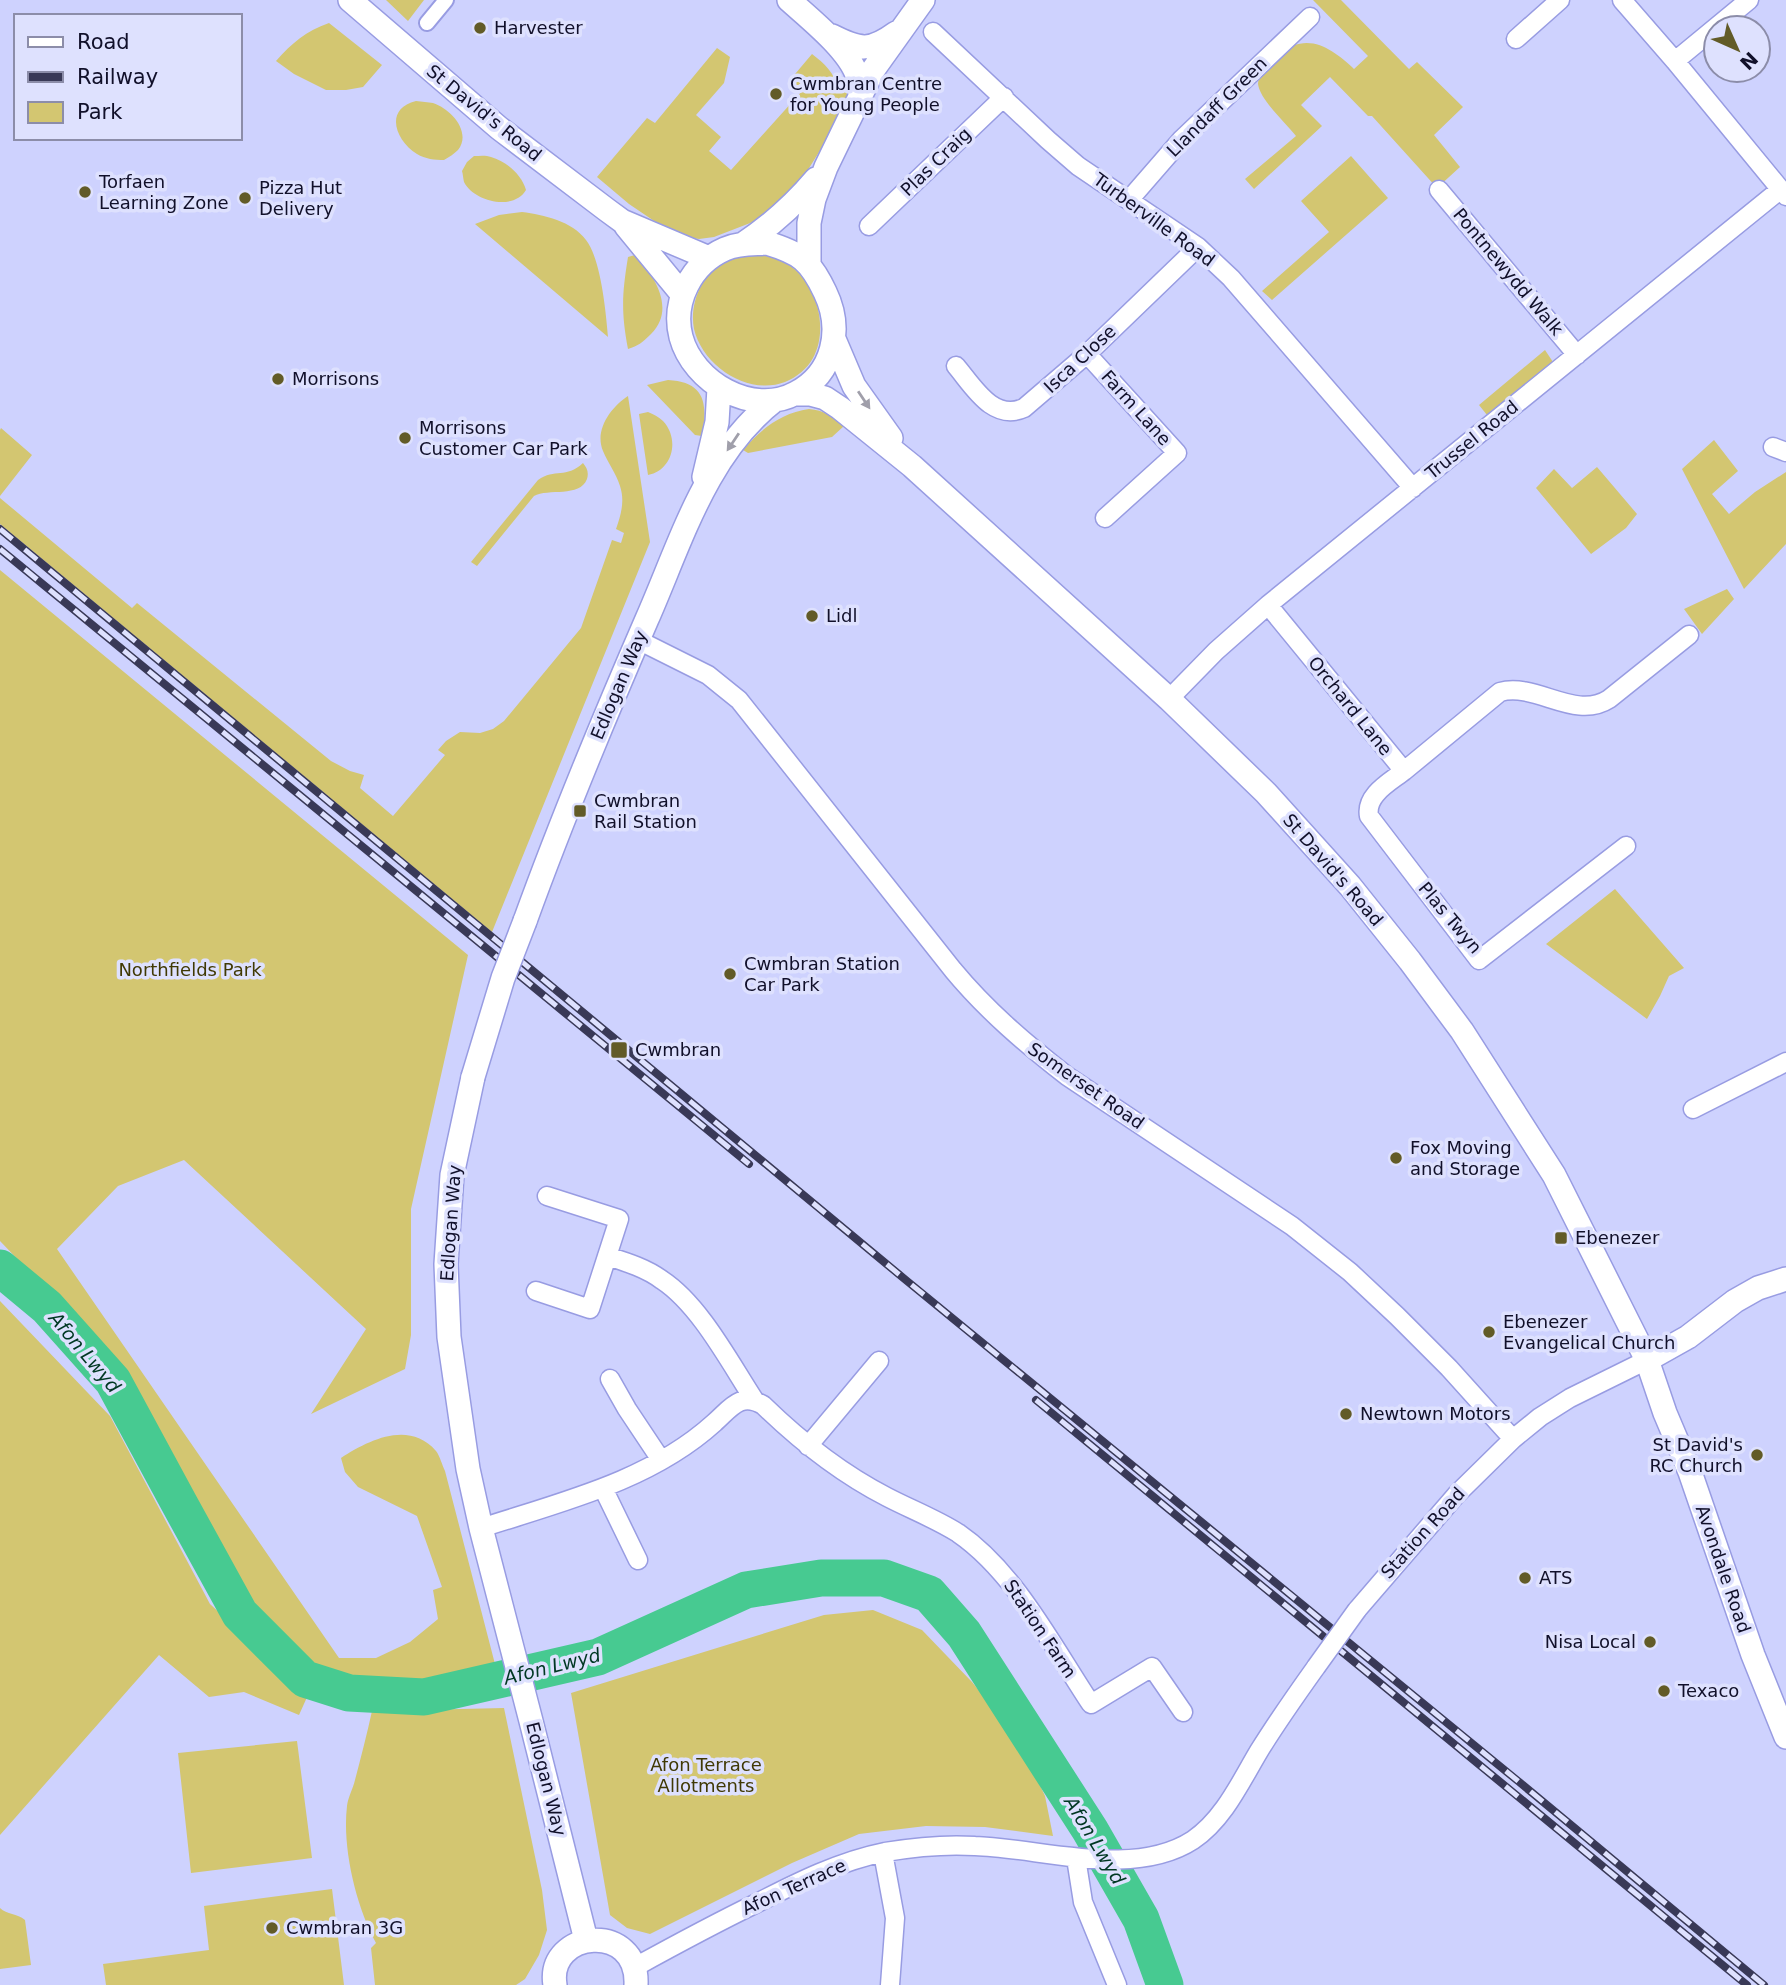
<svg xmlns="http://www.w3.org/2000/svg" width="1786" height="1985" font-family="'DejaVu Sans',sans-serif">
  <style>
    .green { fill: #d3c671 }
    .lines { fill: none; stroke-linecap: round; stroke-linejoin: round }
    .river { stroke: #47ca91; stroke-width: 37 }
    .pedestrian-casing { stroke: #989ce2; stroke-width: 18 }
    .minor-casing { stroke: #989ce2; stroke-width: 21 }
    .tertiary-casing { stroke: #989ce2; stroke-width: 26 }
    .pedestrian { stroke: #fff; stroke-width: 14 }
    .minor { stroke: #fff; stroke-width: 18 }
    .tertiary { stroke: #fff; stroke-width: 23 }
    .rail-casing { stroke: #393957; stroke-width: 8 }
    .rail { stroke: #dee1fe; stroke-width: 5; stroke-dasharray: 16; stroke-linecap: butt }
    .minor-bridge-casing { stroke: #989ce2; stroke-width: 21; stroke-linecap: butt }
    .tertiary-bridge-casing { stroke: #989ce2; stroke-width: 26; stroke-linecap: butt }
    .minor-bridge { stroke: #fff; stroke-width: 18 }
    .tertiary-bridge { stroke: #fff; stroke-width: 23 }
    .oneway { fill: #a09faa }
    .poi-dot { fill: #625b27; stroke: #dee1fe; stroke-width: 2.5 }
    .labels { text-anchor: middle; stroke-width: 7; stroke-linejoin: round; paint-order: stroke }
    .poi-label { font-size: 18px; fill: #11102a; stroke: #dee1fe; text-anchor: start }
    .street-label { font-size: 18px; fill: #11102a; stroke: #dee1fe }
    .park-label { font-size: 18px; fill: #403904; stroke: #dee1fe }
    .water-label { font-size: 19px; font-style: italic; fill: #003823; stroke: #dee1fe }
  </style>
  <rect width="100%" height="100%" fill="#ced2fe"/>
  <path class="green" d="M386,0H424L408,21Z
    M1313,0H1341L1409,69L1417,62L1463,107L1434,135L1460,167L1437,188L1372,116H1368L1330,77L1301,105L1322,126L1254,189L1245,179L1296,136C1286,123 1260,100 1258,84C1258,76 1265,67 1271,62C1277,57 1285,49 1293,46C1316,36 1338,54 1354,69L1368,56Z
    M329,23L382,65L363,87L346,90H326L294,74L276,61C292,43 306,31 329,23Z
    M717,48L730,57L724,83L696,115L721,137L709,151L731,170L802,91L790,80L812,54C825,64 834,72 838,89L850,93L848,106L794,192L758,220L714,237L699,239L685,237L666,229L629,204L597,177L647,118L655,123Z
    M416,101C422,102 428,102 433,103C451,109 472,132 458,150C454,154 449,157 444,160C435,160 425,159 417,154C395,140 384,109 416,101Z
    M474,156C479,156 486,155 491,157C506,161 522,175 526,190C514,211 474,202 464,182C463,178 463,174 462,171L467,162Z
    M1351,156L1388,198L1272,300L1262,291L1329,232L1301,201Z
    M522,212C544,215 572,221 586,240C601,259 606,313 608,337L475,224L499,215Z
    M635,255C655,276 676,309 651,334C643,342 638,346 628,349C621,312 622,294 628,257Z
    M746,255C758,255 771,255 782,261C816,277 830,327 813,358C807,369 797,377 785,382C749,396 703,367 694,329C689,304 702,273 725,261C731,258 739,257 746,255Z
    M1545,350L1553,362L1487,415L1479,405Z
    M668,380C705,382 708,403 702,436L695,435L647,385Z
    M628,396L650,542L492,932L0,524V498L132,608L137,603L331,761L350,771L364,775L360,788L393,816L445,755L438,750L446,741L460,732L480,733L493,729L504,721L581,628L612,540L621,543L624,533L616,529C621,515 625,501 620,486C616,473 608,463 603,451C594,430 611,407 628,396Z
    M809,409C824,410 833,417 844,426L832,437L748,453L743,450C761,429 781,413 809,409Z
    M648,412C653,414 659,417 663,421C680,439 673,470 648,475L639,414Z
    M1,428L32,455L0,496V430Z
    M1714,440L1738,471L1712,494L1729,514L1755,492L1786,472V544L1744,589L1682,469Z
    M583,463C587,468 589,472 587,479C580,498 548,488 534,496L477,566L471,562L538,480C555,468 566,479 583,463Z
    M1597,467L1637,514L1626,528L1591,554L1536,488L1554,469L1572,488Z
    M0,570L468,955L411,1209V1335L405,1369L311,1414L366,1329L184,1160L118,1186L57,1249L339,1658H376L410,1642L438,1619L433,1590L442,1587L417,1516L358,1487L345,1472L341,1458C369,1440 409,1420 436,1451C440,1456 442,1465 445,1471L496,1668L413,1686L311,1672L246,1603L124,1370L0,1241Z
    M1727,589L1734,599L1702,634L1684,609Z
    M1615,889L1684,968L1669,976L1660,996L1647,1019L1546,944Z
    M0,1301L110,1416L210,1604L308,1695L299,1715L244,1692L209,1697L159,1655L0,1835Z
    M873,1610L922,1630L972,1682L1018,1739L1045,1796L1053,1836L985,1827L926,1826L859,1834L792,1863L650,1934L627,1928L610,1915L571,1693L824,1615Z
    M504,1708L542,1890L547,1930L539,1955L525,1979L516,1985H375L371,1948L376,1943C356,1906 342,1848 347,1806C348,1797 353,1789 355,1780C361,1757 367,1734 372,1711Z
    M297,1741L312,1858L191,1873L178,1753Z
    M332,1889L344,1985H106L103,1964L209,1950L204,1906Z
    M0,1908C7,1915 17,1913 25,1920L31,1965L0,1969Z"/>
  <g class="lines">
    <path class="river" d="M0,1268L47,1307L113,1381L179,1503L240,1614L305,1679L349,1693L424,1697L598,1657L746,1590L821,1578H884L929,1594L964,1634L1090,1830L1141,1919L1165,1985"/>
    <g class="pedestrian-casing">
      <path id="pedestrian" d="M427,23L446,0"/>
    </g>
    <g class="minor-casing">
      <path id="minor" d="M1622,0L1675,61L1786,196
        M933,32L1048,140L1078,166L1198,247L1231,278L1413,488
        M1516,39L1560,0
        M1675,61L1749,0
        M1439,190L1577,355
        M1129,200L1182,139L1310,17
        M869,226L1004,97
        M1087,354L1177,453L1105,518
        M956,366C973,386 993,422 1024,408L1087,354L1198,247
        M1773,447L1786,452
        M1268,605L1404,771L1500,692C1536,682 1575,721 1609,699L1689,635
        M638,640L708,675L739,700L953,970C987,1011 1026,1044 1067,1076L1292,1226L1350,1272L1397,1316L1449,1368L1513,1439
        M1169,699L1216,651L1268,605L1781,189
        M1404,771C1390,782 1365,795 1369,816L1479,960L1626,846
        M1693,1109L1786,1062
        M607,1256C626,1262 646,1268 662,1280C700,1305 730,1363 755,1401
        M536,1291L590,1309L619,1219L547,1196
        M610,1379L627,1409L661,1460
        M808,1446L879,1361
        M603,1488L638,1560
        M481,1528C561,1502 650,1481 714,1423C731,1408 740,1392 763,1405C801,1442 840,1473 887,1497C910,1509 936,1519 958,1533C1015,1572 1053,1647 1091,1704L1152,1667L1183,1712
        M1357,1610L1456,1495L1513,1439L1540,1417L1570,1398L1647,1360
        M883,1853L895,1918L890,1985
        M1076,1858L1083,1902L1117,1985
        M635,1967C675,1945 716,1923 757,1903C798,1882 840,1861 885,1852C915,1847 945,1844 975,1846C1041,1848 1133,1879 1193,1840C1224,1819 1241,1781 1259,1751C1277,1722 1296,1695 1316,1667"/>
    </g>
    <g class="tertiary-casing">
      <path id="tertiary" d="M350,0L499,128L607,210L622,221L709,258
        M789,0C809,18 848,49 857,75C860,82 860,90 860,97
        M832,36C860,50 870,52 896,33
        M626,226L682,294
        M767,243C800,253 810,260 825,292C843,329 834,373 796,393C752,417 693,382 681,337C672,302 691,264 725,249C738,243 752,244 767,243Z
        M743,244C772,225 794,205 816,179
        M809,263V223L814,199L826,167L873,70L923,0
        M834,339L854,386L891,438
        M795,394H810L825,398L840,408L912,466L1169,699L1266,793L1350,886L1410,961L1462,1031L1554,1175L1647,1360L1665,1413L1690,1472L1753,1655L1786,1737
        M704,477L717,422L719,388
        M525,921C562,819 604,718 647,619C681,542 706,453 775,400
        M473,1077L452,1175L446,1264L449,1337L468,1469L481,1528L531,1721L586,1940
        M1647,1360L1688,1337L1735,1301L1758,1288L1786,1279
        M555,1985C546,1930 639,1921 636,1985"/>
    </g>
    <use href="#pedestrian" class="pedestrian"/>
    <use href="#minor" class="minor"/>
    <use href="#tertiary" class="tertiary"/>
    <g class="rail-casing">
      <path id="rail" d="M0,529L907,1281L1518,1781L1764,1985
        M0,549L749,1164
        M1036,1400L1747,1985"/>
    </g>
    <use href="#rail" class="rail"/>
    <g class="minor-bridge-casing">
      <path id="minor-bridge" d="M1316,1667L1357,1610"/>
    </g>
    <g class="tertiary-bridge-casing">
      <path id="tertiary-bridge" d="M473,1077L503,978L525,921"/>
    </g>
    <use href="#minor-bridge" class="minor-bridge"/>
    <use href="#tertiary-bridge" class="tertiary-bridge"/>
  </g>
  <defs><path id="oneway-solid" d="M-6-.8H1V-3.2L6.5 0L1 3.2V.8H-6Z" transform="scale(1.75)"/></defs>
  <g class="oneway">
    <use href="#oneway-solid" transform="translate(864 400) rotate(56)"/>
    <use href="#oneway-solid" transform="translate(733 442) rotate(124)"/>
  </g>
  <g class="poi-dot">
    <circle cx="480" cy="28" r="7"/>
    <circle cx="776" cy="94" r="7"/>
    <circle cx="85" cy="192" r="7"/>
    <circle cx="245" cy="198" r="7"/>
    <circle cx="278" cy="379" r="7"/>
    <circle cx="405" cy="438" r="7"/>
    <circle cx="812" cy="616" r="7"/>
    <rect x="573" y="804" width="14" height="14" rx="3.5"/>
    <circle cx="730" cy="974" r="7"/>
    <rect x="610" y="1041" width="18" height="18" rx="3.5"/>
    <circle cx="1396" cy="1158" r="7"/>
    <rect x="1554" y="1231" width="14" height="14" rx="3.5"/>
    <circle cx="1489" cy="1332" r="7"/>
    <circle cx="1346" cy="1414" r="7"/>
    <circle cx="1757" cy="1455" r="7"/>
    <circle cx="1525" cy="1578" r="7"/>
    <circle cx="1650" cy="1642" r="7"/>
    <circle cx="1664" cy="1691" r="7"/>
    <circle cx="272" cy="1928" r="7"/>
  </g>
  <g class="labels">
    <g class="poi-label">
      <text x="494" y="34">Harvester</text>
      <text x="790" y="90">Cwmbran Centre<tspan x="790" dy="21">for Young People</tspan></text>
      <text x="99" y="188">Torfaen<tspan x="99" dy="21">Learning Zone</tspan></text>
      <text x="259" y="194">Pizza Hut<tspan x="259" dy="21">Delivery</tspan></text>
      <text x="292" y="385">Morrisons</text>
      <text x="419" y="434">Morrisons<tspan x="419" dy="21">Customer Car Park</tspan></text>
      <text x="826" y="622">Lidl</text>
      <text x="594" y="807">Cwmbran<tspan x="594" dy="21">Rail Station</tspan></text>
      <text x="744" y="970">Cwmbran Station<tspan x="744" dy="21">Car Park</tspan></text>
      <text x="635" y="1056">Cwmbran</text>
      <text x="1410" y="1154">Fox Moving<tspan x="1410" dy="21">and Storage</tspan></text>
      <text x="1575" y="1244">Ebenezer</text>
      <text x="1503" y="1328">Ebenezer<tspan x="1503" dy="21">Evangelical Church</tspan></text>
      <text x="1360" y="1420">Newtown Motors</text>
      <text x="1743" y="1451" text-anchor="end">St David's<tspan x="1743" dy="21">RC Church</tspan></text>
      <text x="1539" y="1584">ATS</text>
      <text x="1636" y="1648" text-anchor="end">Nisa Local</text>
      <text x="1678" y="1697">Texaco</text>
      <text x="286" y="1934">Cwmbran 3G</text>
    </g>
    <g class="street-label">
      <text transform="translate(1217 107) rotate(-45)" y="6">Llandaff Green</text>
      <text transform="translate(484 113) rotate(39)" y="6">St David's Road</text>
      <text transform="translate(936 162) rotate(-44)" y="6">Plas Craig</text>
      <text transform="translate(1154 220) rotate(36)" y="6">Turberville Road</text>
      <text transform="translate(1508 272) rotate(50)" y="6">Pontnewydd Walk</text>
      <text transform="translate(1080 359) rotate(-43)" y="6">Isca Close</text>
      <text transform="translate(1136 408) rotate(48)" y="6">Farm Lane</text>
      <text transform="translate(1472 440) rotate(-39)" y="6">Trussel Road</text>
      <text transform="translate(619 685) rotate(-67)" y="6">Edlogan Way</text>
      <text transform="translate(1350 706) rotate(51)" y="6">Orchard Lane</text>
      <text transform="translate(1333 870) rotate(49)" y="6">St David's Road</text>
      <text transform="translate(1450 918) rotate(50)" y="6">Plas Twyn</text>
      <text transform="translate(1086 1086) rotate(35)" y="6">Somerset Road</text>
      <text transform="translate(451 1223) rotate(-86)" y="6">Edlogan Way</text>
      <text transform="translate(1423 1533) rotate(-48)" y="6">Station Road</text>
      <text transform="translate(1723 1569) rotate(71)" y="6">Avondale Road</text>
      <text transform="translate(1040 1629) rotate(56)" y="6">Station Farm</text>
      <text transform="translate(546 1779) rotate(76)" y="6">Edlogan Way</text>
      <text transform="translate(794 1887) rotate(-24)" y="6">Afon Terrace</text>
    </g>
    <g class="park-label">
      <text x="190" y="976">Northfields Park</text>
      <text x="706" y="1771">Afon Terrace<tspan x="706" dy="21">Allotments</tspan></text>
    </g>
    <g class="water-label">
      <text transform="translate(85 1352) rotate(50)" y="7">Afon Lwyd</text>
      <text transform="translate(552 1666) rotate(-14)" y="7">Afon Lwyd</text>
      <text transform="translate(1095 1840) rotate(59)" y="7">Afon Lwyd</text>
    </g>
  </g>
  <rect x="14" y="14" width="228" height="126" fill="#dee1fe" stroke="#8c8da9" stroke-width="2"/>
  <rect x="28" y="37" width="35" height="10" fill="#ffffff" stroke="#8c8da9" stroke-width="2"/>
  <text x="77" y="49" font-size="21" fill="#11102a">Road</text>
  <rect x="28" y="72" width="35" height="10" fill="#393957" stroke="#8c8da9" stroke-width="2"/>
  <text x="77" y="84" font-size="21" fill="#11102a">Railway</text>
  <rect x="28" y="102" width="35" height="21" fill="#d3c671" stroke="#8c8da9" stroke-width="2"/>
  <text x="77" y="119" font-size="21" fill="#11102a">Park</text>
  <g transform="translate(1737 49) rotate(135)"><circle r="33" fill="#dee1fe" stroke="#8c8da9" stroke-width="2"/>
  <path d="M0-5L12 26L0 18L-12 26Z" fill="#625b27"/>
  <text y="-10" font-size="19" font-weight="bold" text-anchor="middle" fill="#11102a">N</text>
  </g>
</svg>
